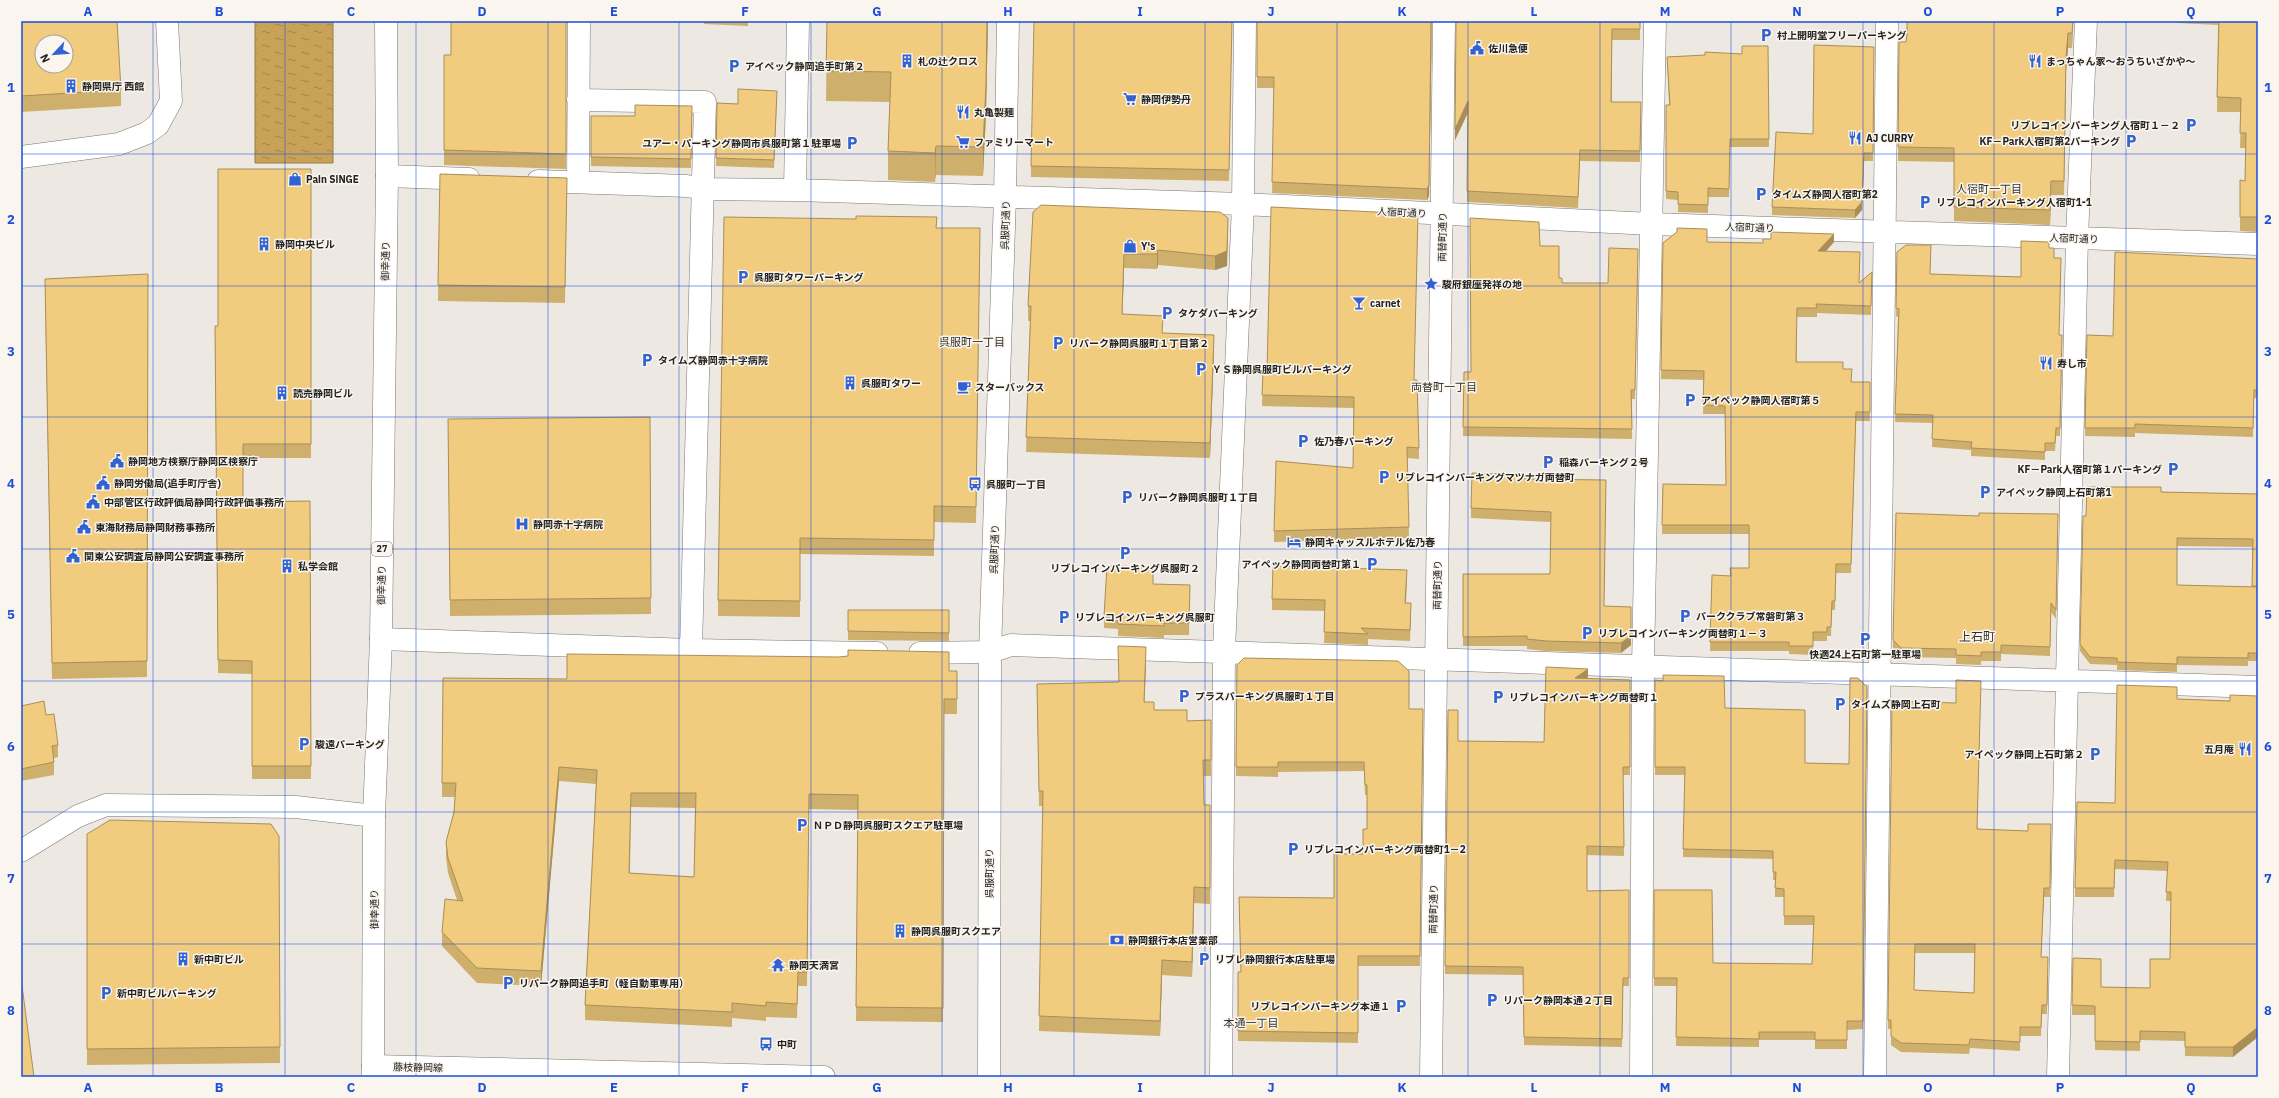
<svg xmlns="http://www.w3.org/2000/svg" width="2279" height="1098" font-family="'IBM Plex Sans','Noto Sans JP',sans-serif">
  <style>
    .water { fill: url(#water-ripples); stroke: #977d46 }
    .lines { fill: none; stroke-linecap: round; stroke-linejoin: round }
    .minor-casing { stroke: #7a7771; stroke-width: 23 }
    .tertiary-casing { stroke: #7a7771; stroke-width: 23 }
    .secondary-casing { stroke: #7a7771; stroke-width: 23 }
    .primary-casing { stroke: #7a7771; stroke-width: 23 }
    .minor { stroke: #fff; stroke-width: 22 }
    .tertiary { stroke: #fff; stroke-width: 22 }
    .secondary { stroke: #fff; stroke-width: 22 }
    .primary { stroke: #fff; stroke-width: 22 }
    .wall { fill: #cfaf6c; fill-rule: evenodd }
    .shaded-wall { fill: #a98e58 }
    .building { fill: #f1cb7e; stroke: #a98e58; fill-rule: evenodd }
    .grid { fill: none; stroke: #1d4ed8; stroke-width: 1; stroke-opacity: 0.55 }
    .labels { text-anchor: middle; stroke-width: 3; stroke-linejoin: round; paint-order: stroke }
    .shield { fill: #faf6ef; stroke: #64625e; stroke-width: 1 }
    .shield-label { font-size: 9px; font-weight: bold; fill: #242320 }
    .poi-label { font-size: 10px; font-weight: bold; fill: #242320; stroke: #faf6ef; text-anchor: start }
    .street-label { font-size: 10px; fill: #242320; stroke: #faf6ef }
    .neighbourhood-label { font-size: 11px; fill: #35322d; stroke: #faf6ef }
    .quarter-label { font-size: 12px; fill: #35322d; stroke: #faf6ef }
    .neatline { fill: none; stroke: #1d4ed8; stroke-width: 1.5 }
    .grid-label { font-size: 13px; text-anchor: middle; font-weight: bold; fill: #1d4ed8 }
  </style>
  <defs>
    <pattern id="water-ripples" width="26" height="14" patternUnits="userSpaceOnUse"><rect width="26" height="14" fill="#c8a357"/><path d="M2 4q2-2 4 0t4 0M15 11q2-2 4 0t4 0" fill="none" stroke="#a28448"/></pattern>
  </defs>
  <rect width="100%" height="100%" fill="#ede9e2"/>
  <path class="water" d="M255,21H333V163H255Z"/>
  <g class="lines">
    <g class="minor-casing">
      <path id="minor" d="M578,100L705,102L691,650
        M387,176L469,179
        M538,181L687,186L704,189L795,190L1243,204L1652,224L2258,244
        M578,182L579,21
        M795,190L798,21
        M381,639L691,650L877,653
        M920,653L990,652L1011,645L2258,687
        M989,1077L990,652L1005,197L1008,21
        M1221,1077L1224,651L1243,204L1245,21
        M1431,1077L1444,21
        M1641,1077L1643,667L1655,21
        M1875,1077L1887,21
        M2058,1077L2077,238L2086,21"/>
    </g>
    <g class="tertiary-casing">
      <path id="tertiary" d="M21,157L119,144L147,133L158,125L171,101L167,21
        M21,851L78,816L106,805L296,807L374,816"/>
    </g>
    <g class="secondary-casing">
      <path id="secondary" d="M373,1066L824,1077"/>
    </g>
    <g class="primary-casing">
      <path id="primary" d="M373,1077L374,816L381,639L387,176L386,21"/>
    </g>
    <use href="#minor" class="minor"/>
    <use href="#tertiary" class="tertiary"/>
    <use href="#secondary" class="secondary"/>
    <use href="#primary" class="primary"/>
  </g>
  <path class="wall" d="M21,21L121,90V106L21,112Z
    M566,21V169L444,165V55H451Z
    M704,21H748V26L704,24Z
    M827,21H988L986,114L983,176L936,175L935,182L888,180V151L890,102L826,101Z
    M1232,21L1229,181L1031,177V166Z
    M1257,21H1432L1429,196L1427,200L1272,193L1274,88H1257Z
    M1456,21H1640V40H1612V102H1641L1640,162L1580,161L1578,208L1467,202L1468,113L1455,140Z
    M1907,21H2073L2072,48H2068L2066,71L2064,195H2051L2050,225L1954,221V162L1898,161L1899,42H1906L1907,34Z
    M2177,21H2258V232L2240,231V180L2245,181L2246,148H2240L2241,112H2217L2218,25L2177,23Z
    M1768,46L1769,147H1730L1729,197H1708V213L1678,212V200L1666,199V105H1669L1667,57L1742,54Z
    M1874,47L1873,161H1864L1862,210L1855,218L1772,215V207L1813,134Z
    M777,99L774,168L716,166L717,103L738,104Z
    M692,106L691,168L591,166V116H635Z
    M311,169V458H243V502L310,501L311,779H252V674L218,673L215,326H218Z
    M440,174L567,178L565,303L438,301Z
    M1033,212L1228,233L1227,266L1215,270L1158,265L1157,269L1124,268L1122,314L1163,333L1214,349L1210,458L1026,452L1030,321H1028V306Z
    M937,228H980L976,523L934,522V556L800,554V617L718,616V600Z
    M1677,232L1707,242L1763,243L1834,242L1826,251L1859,283L1872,272L1871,315L1817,313V317H1797V362L1843,369L1852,382H1870V421H1856L1851,573H1836L1835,610H1832L1831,636H1827V641H1813V655L1789,654V651H1710L1712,575L1730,576V568H1749V534H1662L1663,484L1726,485L1725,414H1703L1704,380L1661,379L1663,243Z
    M1540,246L1562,283H1608L1638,249L1635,399H1632V439L1463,436L1464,372H1471Z
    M2049,248L2054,258L2059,335H2062L2060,436H2056L2055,451H2045V460L1971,456V450L1932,447L1933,423L1895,422L1898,317L1896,316L1897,252L1930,274L2021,277Z
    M2258,259V398H2254L2253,437L2135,433V437L2085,436L2087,335L2113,336Z
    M148,274L147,677L52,679L45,295Z
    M1263,371L1415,380L1419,448V459L1407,458L1409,538L1274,542V531L1353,468L1354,408L1262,406Z
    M650,417L651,614L450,616L448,419Z
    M1524,479L1606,480L1604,606L1631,645L1621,653L1546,651L1527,649V646H1463V574H1550L1551,522L1471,518V508Z
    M2161,492L2258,494V661H2248V666L2177,665V672L2117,670V665L2090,664L2080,651L2083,516H2086ZM2177,546L2252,547V587L2177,585Z
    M2058,514L2056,619L2051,612L2050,656L2001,654V661H1981V665L1956,664V658L1901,657L1893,649V640L1979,516Z
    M1407,581L1406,603L1411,614L1410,641L1368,639V645L1324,643L1325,611L1272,610V599Z
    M1153,584L1190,585L1189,635H1164V638L1118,636V629L1104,628V616Z
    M848,610H949V641L848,640Z
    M1146,662L1144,702L1154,710L1187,721L1211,720V776H1203L1204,805H1210V904L1194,903L1192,977L1162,975L1160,1036L1039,1031L1043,806H1039L1037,684L1118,682Z
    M1237,665L1409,709H1423L1420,966H1358V1043L1238,1041V972H1241L1239,897L1334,898L1363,854L1367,829V795H1365L1364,771L1278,772V777L1236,776Z
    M1546,667L1588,677L1586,679L1630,680V775H1623L1624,856L1587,855V891L1629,890V986H1623L1622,1047L1524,1045L1523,975L1445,974L1448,710L1458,741L1544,742Z
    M957,671V714H944L943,1022L856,1021L858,810L809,809L807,986H798L797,1018L766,1017V1021L732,1018V1027L585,1020V1005L596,784L559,781L541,986L477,983L442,946V932L457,900L448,873L446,857V842L454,812L455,797H442L443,678L567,679ZM631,807L695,808L694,877L630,873Z
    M1655,680L1663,681L1725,708L1805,763L1849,764L1867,687L1863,1029L1847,1030V1049H1815V1040H1759V1047L1676,1046L1677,986H1654V890L1713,963L1812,964L1814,925H1784V897H1775V880H1773V859L1683,857L1685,775H1655Z
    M2258,696L2233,1057L2185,1056V1041L2140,1040V1051L2095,1050V1015H2072L2073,958L2101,987L2150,988L2170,959L2171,901H2166L2167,871L2115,869L2114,897H2075V888L2177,699L2230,701Z
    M1956,703L1978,829L2028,831L2051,824L2050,897H2044L2041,957H2048L2047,1014H2042L2041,1036H2020V1051L1970,1048L1969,1054L1901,1052L1891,1045V1029H1888V1020ZM1915,953H1975L1974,993L1914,990Z
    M21,706L46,715L58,745V757L54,758V775L21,781Z
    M87,834L279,836L280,1063L87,1065Z"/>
  <path class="shaded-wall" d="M987,21H988L986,114L983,176V147Z
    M1432,21L1429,196L1427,200V189Z
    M2073,21L2072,48V33Z
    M2068,33V48L2066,71L2064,195L2066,57Z
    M1468,101V112L1455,140V129Z
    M936,146L935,182V153Z
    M1864,161L1862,210L1855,218V210Z
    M2051,181V195L2050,225V210Z
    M1228,218L1227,266L1215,270V256Z
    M1834,234V242L1818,260V251Z
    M1158,250V265L1157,269V254Z
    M1124,254V268L1122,329V314Z
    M1214,335V349L1210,458V443Z
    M1631,607V645L1621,653V643Z
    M1146,647V662L1144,717V702Z
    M1588,669V677L1575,687V678Z
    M559,767V781L541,986V971Z
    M1194,887V903L1192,977V962Z
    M2044,888V897L2042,928V919Z
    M1162,960V975L1160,1036V1021Z
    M2258,1027V1037L2233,1057V1047Z"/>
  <path class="building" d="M21,21H117L121,90L21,96ZM42,42H66V66H42Z
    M451,21H566V154L444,150V55H451Z
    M827,21H987L986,84L983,147L936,146L935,153L888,151L891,72L826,71Z
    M1034,21H1232L1229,170L1031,166Z
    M1257,21H1431L1429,185L1427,189L1272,182L1274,77H1257Z
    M1456,21H1640V29H1612L1611,102H1641L1640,151L1580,150L1578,197L1467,191L1468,101L1455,129Z
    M1907,21H2073L2072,33H2068L2066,57L2064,181H2051L2050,210L1954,207V148L1898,147L1899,42H1906L1907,34Z
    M2219,21H2258V217H2240V180L2245,181L2246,133H2240L2241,98L2217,97Z
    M1814,45L1874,47L1873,153H1864L1862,202L1855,210L1772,207L1776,132L1813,134Z
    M1742,46H1768L1769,139H1730L1729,189L1708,188V205L1678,204V192L1666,191V105H1670L1667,57L1705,55V52L1742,54Z
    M738,89L777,91L774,160L716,158L717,103L738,104Z
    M635,105L692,106L691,159L591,157V116H635Z
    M218,169H311V444H243V502L310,501L311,766H252V661L218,660L215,326H218Z
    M440,174L567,178L565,287L438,285Z
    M1041,205L1220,212L1228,218L1227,251L1215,256L1158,250L1157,254H1124L1122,314L1163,316L1162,333L1214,335L1210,443L1026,437L1031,306H1028L1033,212Z
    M1271,207L1418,214L1414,380H1417L1419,448L1407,447L1409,527L1274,531L1276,461L1353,468L1354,397L1262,395L1263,371H1267Z
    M856,216L937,217L936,228H980L976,507L934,506V540L800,538V601L718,600L724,217L856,219Z
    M1470,218L1539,222L1540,246H1559V278H1562V283H1608L1609,248L1638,249L1635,390H1631L1632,429L1463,427L1464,372H1471Z
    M1677,228L1707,229V242L1763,243V239H1771V232L1834,234L1818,251L1860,252L1859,283L1872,272L1871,306L1816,304L1817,308H1797L1796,362H1843V369H1852L1851,382H1870V412H1856L1851,564H1836L1835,601H1832L1831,627H1827V632H1813V646H1789V642H1710L1712,575L1731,576L1730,568H1749V525H1662L1663,484L1726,485L1725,406L1703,405L1704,371L1661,370L1663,243L1677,232Z
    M2021,241L2049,242V248H2054V258H2061L2059,335H2062L2060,428H2056L2055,443H2045V452L1971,448L1972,442L1932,439L1933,415L1895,414L1899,309L1896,308L1897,252L1906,245H1931L1930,274L2021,277Z
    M2115,252L2258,259V390H2254L2253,428L2135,424V428H2085L2087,335L2113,336Z
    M148,274L147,661L52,663L45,279Z
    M650,417L651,598L450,600L448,419Z
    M1472,473L1524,475V479L1606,480L1604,606L1631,607V636L1621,643L1546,641L1527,639V636L1463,637V574H1550L1551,512L1471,508Z
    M2087,487H2161V492L2258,494V586H2252L2253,539L2177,538V585L2258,587V653H2248V658L2177,657V664L2117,662V658L2090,657L2080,644L2083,516H2086Z
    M1896,513L1979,516V513L2058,514L2056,610L2051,603L2050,647L2001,645V652H1981V656L1956,655V649L1901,648L1893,640Z
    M1107,566L1153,567V584L1190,585L1189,623H1164V626L1118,624V617L1104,616Z
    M1273,566L1407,570L1405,603H1411L1410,630L1361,628L1368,634L1324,632L1325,600L1272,599Z
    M848,610H949V633L848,631Z
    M1118,646L1146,647L1144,702H1154V710H1187V721L1211,720V760H1203L1204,805H1210V888L1194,887L1192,962L1162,960L1160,1021L1039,1016L1043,791H1039L1037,684L1119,682Z
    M848,650L949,652V671H957V699H944L943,1008L856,1007L858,795L809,794L807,972H798L797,1004L766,1002V1006L732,1003V1012L585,1005L597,770L559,767L541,971L477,968L442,932L445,899L463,901L448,858L446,842L454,812L456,783H442L443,678L567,679V654L839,657L848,656ZM631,793H696L694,877L629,873Z
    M1244,658L1398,661L1409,671V709H1423L1420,956H1358V1033L1238,1031V972H1241L1239,897L1334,898V854H1363V829H1367V785H1365L1364,762H1278V767H1236L1237,665Z
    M1546,667L1588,669L1575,678L1630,680V767H1623L1624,847L1587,846V891L1629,890V978H1623L1622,1039L1524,1037L1523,967L1445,966L1448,710H1458V741L1544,742Z
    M1663,675L1724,676L1725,708L1805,710V763L1849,764L1850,678H1858L1867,687L1863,1021H1847V1040H1815V1032H1759V1039L1676,1037L1677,978H1654V890H1712L1713,963L1812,964L1814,916H1784V889L1775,888L1776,872H1773V851L1683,849L1685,767H1655V680L1663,681Z
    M1956,680L1981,681L1977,829L2028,831V824H2051L2050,888H2044L2041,957H2048L2047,1005H2042L2041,1027H2020V1042L1970,1039L1969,1045L1901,1043L1891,1036V1020H1888L1892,701L1956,703ZM1915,944H1975L1974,993L1914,990Z
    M2117,685L2177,687V699L2230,701V695L2258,696V1027L2233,1047H2185V1032L2140,1031V1042L2095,1041V1006L2072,1005L2073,958L2101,959V987L2150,988V959H2170L2171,892H2166L2168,862L2115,860L2114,888H2075L2077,802L2115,803Z
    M44,701L46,715L54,714L58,745L52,746L54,762L21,769V706Z
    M110,820L271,824L279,836L280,1047L87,1049V834Z
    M21,978L34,1077H21Z"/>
  <path class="grid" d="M153,21V1077M285,21V1077M416,21V1077M548,21V1077M679,21V1077M811,21V1077M942,21V1077M1074,21V1077M1205,21V1077M1337,21V1077M1468,21V1077M1600,21V1077M1731,21V1077M1863,21V1077M1994,21V1077M2126,21V1077M21,154H2258M21,286H2258M21,417H2258M21,549H2258M21,681H2258M21,812H2258M21,944H2258"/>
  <defs>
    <g id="parking-bare" transform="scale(1.08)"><path d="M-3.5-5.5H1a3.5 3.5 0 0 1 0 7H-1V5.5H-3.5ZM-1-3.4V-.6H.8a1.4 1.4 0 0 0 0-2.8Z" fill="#3262d1" stroke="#faf6ef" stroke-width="2.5" paint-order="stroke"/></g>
    <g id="civic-bare" transform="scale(1.08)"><path d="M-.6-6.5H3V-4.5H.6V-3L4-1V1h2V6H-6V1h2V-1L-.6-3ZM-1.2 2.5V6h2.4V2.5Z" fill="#3262d1" stroke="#faf6ef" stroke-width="2.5" paint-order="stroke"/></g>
    <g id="building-bare" transform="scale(1.08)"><path d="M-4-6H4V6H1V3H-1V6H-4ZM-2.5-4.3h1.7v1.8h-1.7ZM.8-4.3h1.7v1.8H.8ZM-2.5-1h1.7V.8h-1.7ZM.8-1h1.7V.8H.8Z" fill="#3262d1" stroke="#faf6ef" stroke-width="2.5" paint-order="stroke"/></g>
    <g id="restaurant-bare" transform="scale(1.08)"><path d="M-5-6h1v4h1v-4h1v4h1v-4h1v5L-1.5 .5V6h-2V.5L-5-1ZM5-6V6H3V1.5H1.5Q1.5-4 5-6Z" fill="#3262d1" stroke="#faf6ef" stroke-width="2.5" paint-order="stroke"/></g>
    <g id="supermarket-bare" transform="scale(1.08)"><path d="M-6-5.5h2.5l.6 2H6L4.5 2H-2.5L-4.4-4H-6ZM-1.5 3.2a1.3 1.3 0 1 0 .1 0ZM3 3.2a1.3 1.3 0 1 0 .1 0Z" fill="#3262d1" stroke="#faf6ef" stroke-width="2.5" paint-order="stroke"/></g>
    <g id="shop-bare" transform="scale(1.08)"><path d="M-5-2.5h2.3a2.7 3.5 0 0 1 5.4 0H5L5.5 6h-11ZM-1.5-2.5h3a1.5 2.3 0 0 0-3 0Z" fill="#3262d1" stroke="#faf6ef" stroke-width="2.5" paint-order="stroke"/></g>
    <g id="sight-bare" transform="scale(1.08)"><path d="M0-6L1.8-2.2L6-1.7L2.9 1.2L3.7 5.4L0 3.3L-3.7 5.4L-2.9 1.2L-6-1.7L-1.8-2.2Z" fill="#3262d1" stroke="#faf6ef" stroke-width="2.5" paint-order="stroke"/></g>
    <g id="bar-bare" transform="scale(1.08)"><path d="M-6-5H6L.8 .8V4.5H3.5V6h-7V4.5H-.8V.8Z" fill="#3262d1" stroke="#faf6ef" stroke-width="2.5" paint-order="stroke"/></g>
    <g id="cafe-bare" transform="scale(1.08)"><path d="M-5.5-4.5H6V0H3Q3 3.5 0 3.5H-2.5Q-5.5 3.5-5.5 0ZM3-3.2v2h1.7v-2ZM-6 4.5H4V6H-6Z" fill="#3262d1" stroke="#faf6ef" stroke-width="2.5" paint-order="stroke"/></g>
    <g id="bus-bare" transform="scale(1.08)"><path d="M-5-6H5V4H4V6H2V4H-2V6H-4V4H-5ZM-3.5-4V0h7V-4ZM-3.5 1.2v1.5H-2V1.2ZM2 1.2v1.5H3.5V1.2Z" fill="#3262d1" stroke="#faf6ef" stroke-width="2.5" paint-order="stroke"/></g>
    <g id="hospital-bare" transform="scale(1.08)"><path d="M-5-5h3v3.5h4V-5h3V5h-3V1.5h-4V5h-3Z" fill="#3262d1" stroke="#faf6ef" stroke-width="2.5" paint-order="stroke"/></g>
    <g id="hotel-bare" transform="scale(1.08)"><path d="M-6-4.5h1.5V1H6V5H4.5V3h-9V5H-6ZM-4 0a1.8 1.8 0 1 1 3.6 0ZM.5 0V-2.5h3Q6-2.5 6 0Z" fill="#3262d1" stroke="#faf6ef" stroke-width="2.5" paint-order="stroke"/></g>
    <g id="bank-bare" transform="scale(1.08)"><path d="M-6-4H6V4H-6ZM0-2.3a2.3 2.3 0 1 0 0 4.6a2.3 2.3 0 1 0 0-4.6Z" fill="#3262d1" stroke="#faf6ef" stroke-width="2.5" paint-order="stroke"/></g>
    <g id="temple-bare" transform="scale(1.08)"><path d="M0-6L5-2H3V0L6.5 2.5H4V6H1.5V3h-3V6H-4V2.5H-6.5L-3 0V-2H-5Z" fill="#3262d1" stroke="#faf6ef" stroke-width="2.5" paint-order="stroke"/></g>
  </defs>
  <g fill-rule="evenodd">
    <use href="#parking-bare" x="1766" y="35"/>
    <use href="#civic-bare" x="1477" y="48"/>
    <use href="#building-bare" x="907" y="61"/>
    <use href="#restaurant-bare" x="2035" y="61"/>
    <use href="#parking-bare" x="734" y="66"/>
    <use href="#building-bare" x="71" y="86"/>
    <use href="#supermarket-bare" x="1130" y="99"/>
    <use href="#restaurant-bare" x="963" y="112"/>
    <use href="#parking-bare" x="2191" y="125"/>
    <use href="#restaurant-bare" x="1855" y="138"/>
    <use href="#parking-bare" x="2131" y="141"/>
    <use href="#supermarket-bare" x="963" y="142"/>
    <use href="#parking-bare" x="852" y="143"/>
    <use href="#shop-bare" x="295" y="179"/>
    <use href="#parking-bare" x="1761" y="194"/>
    <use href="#parking-bare" x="1925" y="202"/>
    <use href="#building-bare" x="264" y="244"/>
    <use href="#shop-bare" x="1130" y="246"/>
    <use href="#parking-bare" x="743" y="277"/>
    <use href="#sight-bare" x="1431" y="284"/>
    <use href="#bar-bare" x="1359" y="303"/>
    <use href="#parking-bare" x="1167" y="313"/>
    <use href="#parking-bare" x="1058" y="343"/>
    <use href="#parking-bare" x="647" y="360"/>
    <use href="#restaurant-bare" x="2046" y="363"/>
    <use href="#parking-bare" x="1201" y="369"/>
    <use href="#building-bare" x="850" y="383"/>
    <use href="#cafe-bare" x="964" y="387"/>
    <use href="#building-bare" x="282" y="393"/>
    <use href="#parking-bare" x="1690" y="400"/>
    <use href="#parking-bare" x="1303" y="441"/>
    <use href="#civic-bare" x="117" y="461"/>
    <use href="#parking-bare" x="1548" y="462"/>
    <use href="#parking-bare" x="2173" y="469"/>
    <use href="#parking-bare" x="1384" y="477"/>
    <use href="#civic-bare" x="103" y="483"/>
    <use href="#bus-bare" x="975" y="484"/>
    <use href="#parking-bare" x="1985" y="492"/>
    <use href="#parking-bare" x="1127" y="497"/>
    <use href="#civic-bare" x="93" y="502"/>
    <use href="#hospital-bare" x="522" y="524"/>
    <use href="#civic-bare" x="84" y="527"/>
    <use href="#hotel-bare" x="1294" y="542"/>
    <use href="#parking-bare" x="1125" y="553"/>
    <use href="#civic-bare" x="73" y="556"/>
    <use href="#parking-bare" x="1372" y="564"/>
    <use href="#building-bare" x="287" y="566"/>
    <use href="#parking-bare" x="1685" y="616"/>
    <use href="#parking-bare" x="1064" y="617"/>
    <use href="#parking-bare" x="1587" y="633"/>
    <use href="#parking-bare" x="1865" y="639"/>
    <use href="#parking-bare" x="1184" y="696"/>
    <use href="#parking-bare" x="1498" y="697"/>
    <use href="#parking-bare" x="1840" y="704"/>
    <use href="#parking-bare" x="304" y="744"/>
    <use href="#restaurant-bare" x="2245" y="749"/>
    <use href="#parking-bare" x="2095" y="754"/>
    <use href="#parking-bare" x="802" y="825"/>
    <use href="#parking-bare" x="1293" y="849"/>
    <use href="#building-bare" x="900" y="931"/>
    <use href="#bank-bare" x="1117" y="940"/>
    <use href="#building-bare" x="183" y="959"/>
    <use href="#parking-bare" x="1204" y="959"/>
    <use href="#temple-bare" x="778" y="965"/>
    <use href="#parking-bare" x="508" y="983"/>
    <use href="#parking-bare" x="106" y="993"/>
    <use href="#parking-bare" x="1492" y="1000"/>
    <use href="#parking-bare" x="1401" y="1006"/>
    <use href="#bus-bare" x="766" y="1044"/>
  </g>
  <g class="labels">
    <rect class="shield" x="372" y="542" width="20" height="14" rx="3"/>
    <g class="shield-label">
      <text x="382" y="552">27</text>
    </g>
    <g class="poi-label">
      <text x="1777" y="39">村上開明堂フリーパーキング</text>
      <text x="1488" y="52">佐川急便</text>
      <text x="918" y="65">札の辻クロス</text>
      <text x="2046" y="65">まっちゃん家〜おうちいざかや〜</text>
      <text x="745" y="70">アイペック静岡追手町第２</text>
      <text x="82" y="90">静岡県庁 西館</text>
      <text x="1141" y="103">静岡伊勢丹</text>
      <text x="974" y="116">丸亀製麺</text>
      <text x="2180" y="129" text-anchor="end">リブレコインパーキング人宿町１－２</text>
      <text x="1866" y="142">AJ CURRY</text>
      <text x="2120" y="145" text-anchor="end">KF－Park人宿町第2パーキング</text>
      <text x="974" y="146">ファミリーマート</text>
      <text x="841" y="147" text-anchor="end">ユアー・パーキング静岡市呉服町第１駐車場</text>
      <text x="306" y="183">Pain SiNGE</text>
      <text x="1772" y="198">タイムズ静岡人宿町第2</text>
      <text x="1936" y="206">リブレコインパーキング人宿町1-1</text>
      <text x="275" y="248">静岡中央ビル</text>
      <text x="1141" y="250">Y's</text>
      <text x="754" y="281">呉服町タワーパーキング</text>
      <text x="1442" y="288">駿府銀座発祥の地</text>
      <text x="1370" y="307">carnet</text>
      <text x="1178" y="317">タケダパーキング</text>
      <text x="1069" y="347">リパーク静岡呉服町１丁目第２</text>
      <text x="658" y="364">タイムズ静岡赤十字病院</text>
      <text x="2057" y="367">寿し市</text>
      <text x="1212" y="373">ＹＳ静岡呉服町ビルパーキング</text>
      <text x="861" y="387">呉服町タワー</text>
      <text x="975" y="391">スターバックス</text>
      <text x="293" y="397">読売静岡ビル</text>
      <text x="1701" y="404">アイペック静岡人宿町第５</text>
      <text x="1314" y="445">佐乃春パーキング</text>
      <text x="128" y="465">静岡地方検察庁静岡区検察庁</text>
      <text x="1559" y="466">稲森パーキング２号</text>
      <text x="2162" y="473" text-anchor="end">KF－Park人宿町第１パーキング</text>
      <text x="1395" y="481">リブレコインパーキングマツナガ両替町</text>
      <text x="114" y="487">静岡労働局(追手町庁舎)</text>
      <text x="986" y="488">呉服町一丁目</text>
      <text x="1996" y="496">アイペック静岡上石町第1</text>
      <text x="1138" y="501">リパーク静岡呉服町１丁目</text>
      <text x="104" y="506">中部管区行政評価局静岡行政評価事務所</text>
      <text x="533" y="528">静岡赤十字病院</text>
      <text x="95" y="531">東海財務局静岡財務事務所</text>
      <text x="1305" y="546">静岡キャッスルホテル佐乃春</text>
      <text x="84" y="560">関東公安調査局静岡公安調査事務所</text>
      <text x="1361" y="568" text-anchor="end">アイペック静岡両替町第１</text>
      <text x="298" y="570">私学会館</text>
      <text x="1125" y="572" text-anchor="middle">リブレコインパーキング呉服町２</text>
      <text x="1696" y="620">パーククラブ常磐町第３</text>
      <text x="1075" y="621">リブレコインパーキング呉服町</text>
      <text x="1598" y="637">リブレコインパーキング両替町１－３</text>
      <text x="1865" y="658" text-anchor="middle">快適24上石町第一駐車場</text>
      <text x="1195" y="700">プラスパーキング呉服町１丁目</text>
      <text x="1509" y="701">リブレコインパーキング両替町１</text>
      <text x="1851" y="708">タイムズ静岡上石町</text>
      <text x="315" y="748">駿遠パーキング</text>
      <text x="2234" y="753" text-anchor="end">五月庵</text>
      <text x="2084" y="758" text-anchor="end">アイペック静岡上石町第２</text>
      <text x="813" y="829">ＮＰＤ静岡呉服町スクエア駐車場</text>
      <text x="1304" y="853">リブレコインパーキング両替町1－2</text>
      <text x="911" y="935">静岡呉服町スクエア</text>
      <text x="1128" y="944">静岡銀行本店営業部</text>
      <text x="194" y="963">新中町ビル</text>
      <text x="1215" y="963">リブレ静岡銀行本店駐車場</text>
      <text x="789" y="969">静岡天満宮</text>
      <text x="519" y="987">リパーク静岡追手町（軽自動車専用）</text>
      <text x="117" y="997">新中町ビルパーキング</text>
      <text x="1503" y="1004">リパーク静岡本通２丁目</text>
      <text x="1390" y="1010" text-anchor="end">リブレコインパーキング本通１</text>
      <text x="777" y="1048">中町</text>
    </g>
    <g class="street-label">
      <text transform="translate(1402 212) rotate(3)" y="4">人宿町通り</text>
      <text transform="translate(1005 225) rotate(-88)" y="4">呉服町通り</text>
      <text transform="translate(1750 227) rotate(2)" y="4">人宿町通り</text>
      <text transform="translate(1442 237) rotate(-89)" y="4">両替町通り</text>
      <text transform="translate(2074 238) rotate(2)" y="4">人宿町通り</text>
      <text transform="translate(385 261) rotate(-89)" y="4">御幸通り</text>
      <text transform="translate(994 549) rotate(-88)" y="4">呉服町通り</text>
      <text transform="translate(381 585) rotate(-89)" y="4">御幸通り</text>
      <text transform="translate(1437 585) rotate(-89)" y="4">両替町通り</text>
      <text transform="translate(989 873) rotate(-90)" y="4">呉服町通り</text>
      <text transform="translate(374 909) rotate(-90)" y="4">御幸通り</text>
      <text transform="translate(1433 909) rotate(-89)" y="4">両替町通り</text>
      <text transform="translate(418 1067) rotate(1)" y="4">藤枝静岡線</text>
    </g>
    <g class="neighbourhood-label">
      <text x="1989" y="193">人宿町一丁目</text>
      <text x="972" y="346">呉服町一丁目</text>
      <text x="1444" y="391">両替町一丁目</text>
      <text x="1251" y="1027">本通一丁目</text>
    </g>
    <g class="quarter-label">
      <text x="1977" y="641">上石町</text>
    </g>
  </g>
  <rect width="2279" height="1098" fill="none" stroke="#faf6ef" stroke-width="44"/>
  <g transform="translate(54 54) rotate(244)"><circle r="19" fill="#faf6ef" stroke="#a4a29c"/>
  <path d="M0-3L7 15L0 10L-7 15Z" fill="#3262d1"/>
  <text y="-6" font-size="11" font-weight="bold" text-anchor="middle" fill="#242320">N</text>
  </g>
  <rect x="22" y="22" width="2235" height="1054" class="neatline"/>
  <g class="grid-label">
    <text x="88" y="16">A</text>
    <text x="219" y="16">B</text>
    <text x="351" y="16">C</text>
    <text x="482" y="16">D</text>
    <text x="614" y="16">E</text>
    <text x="745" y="16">F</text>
    <text x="877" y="16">G</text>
    <text x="1008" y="16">H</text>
    <text x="1140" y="16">I</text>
    <text x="1271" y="16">J</text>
    <text x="1402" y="16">K</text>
    <text x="1534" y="16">L</text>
    <text x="1665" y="16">M</text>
    <text x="1797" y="16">N</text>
    <text x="1928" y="16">O</text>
    <text x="2060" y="16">P</text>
    <text x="2191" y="16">Q</text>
    <text x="11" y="92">1</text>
    <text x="2268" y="92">1</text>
    <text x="11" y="224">2</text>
    <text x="2268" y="224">2</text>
    <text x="11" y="356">3</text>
    <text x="2268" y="356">3</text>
    <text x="11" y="488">4</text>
    <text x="2268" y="488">4</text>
    <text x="11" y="619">5</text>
    <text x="2268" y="619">5</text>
    <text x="11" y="751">6</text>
    <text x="2268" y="751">6</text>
    <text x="11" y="883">7</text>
    <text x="2268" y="883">7</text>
    <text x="11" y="1015">8</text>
    <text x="2268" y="1015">8</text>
    <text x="88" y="1092">A</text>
    <text x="219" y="1092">B</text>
    <text x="351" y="1092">C</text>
    <text x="482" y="1092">D</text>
    <text x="614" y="1092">E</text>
    <text x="745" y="1092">F</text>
    <text x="877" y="1092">G</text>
    <text x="1008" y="1092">H</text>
    <text x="1140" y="1092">I</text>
    <text x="1271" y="1092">J</text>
    <text x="1402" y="1092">K</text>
    <text x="1534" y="1092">L</text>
    <text x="1665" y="1092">M</text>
    <text x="1797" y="1092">N</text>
    <text x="1928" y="1092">O</text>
    <text x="2060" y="1092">P</text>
    <text x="2191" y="1092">Q</text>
  </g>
</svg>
